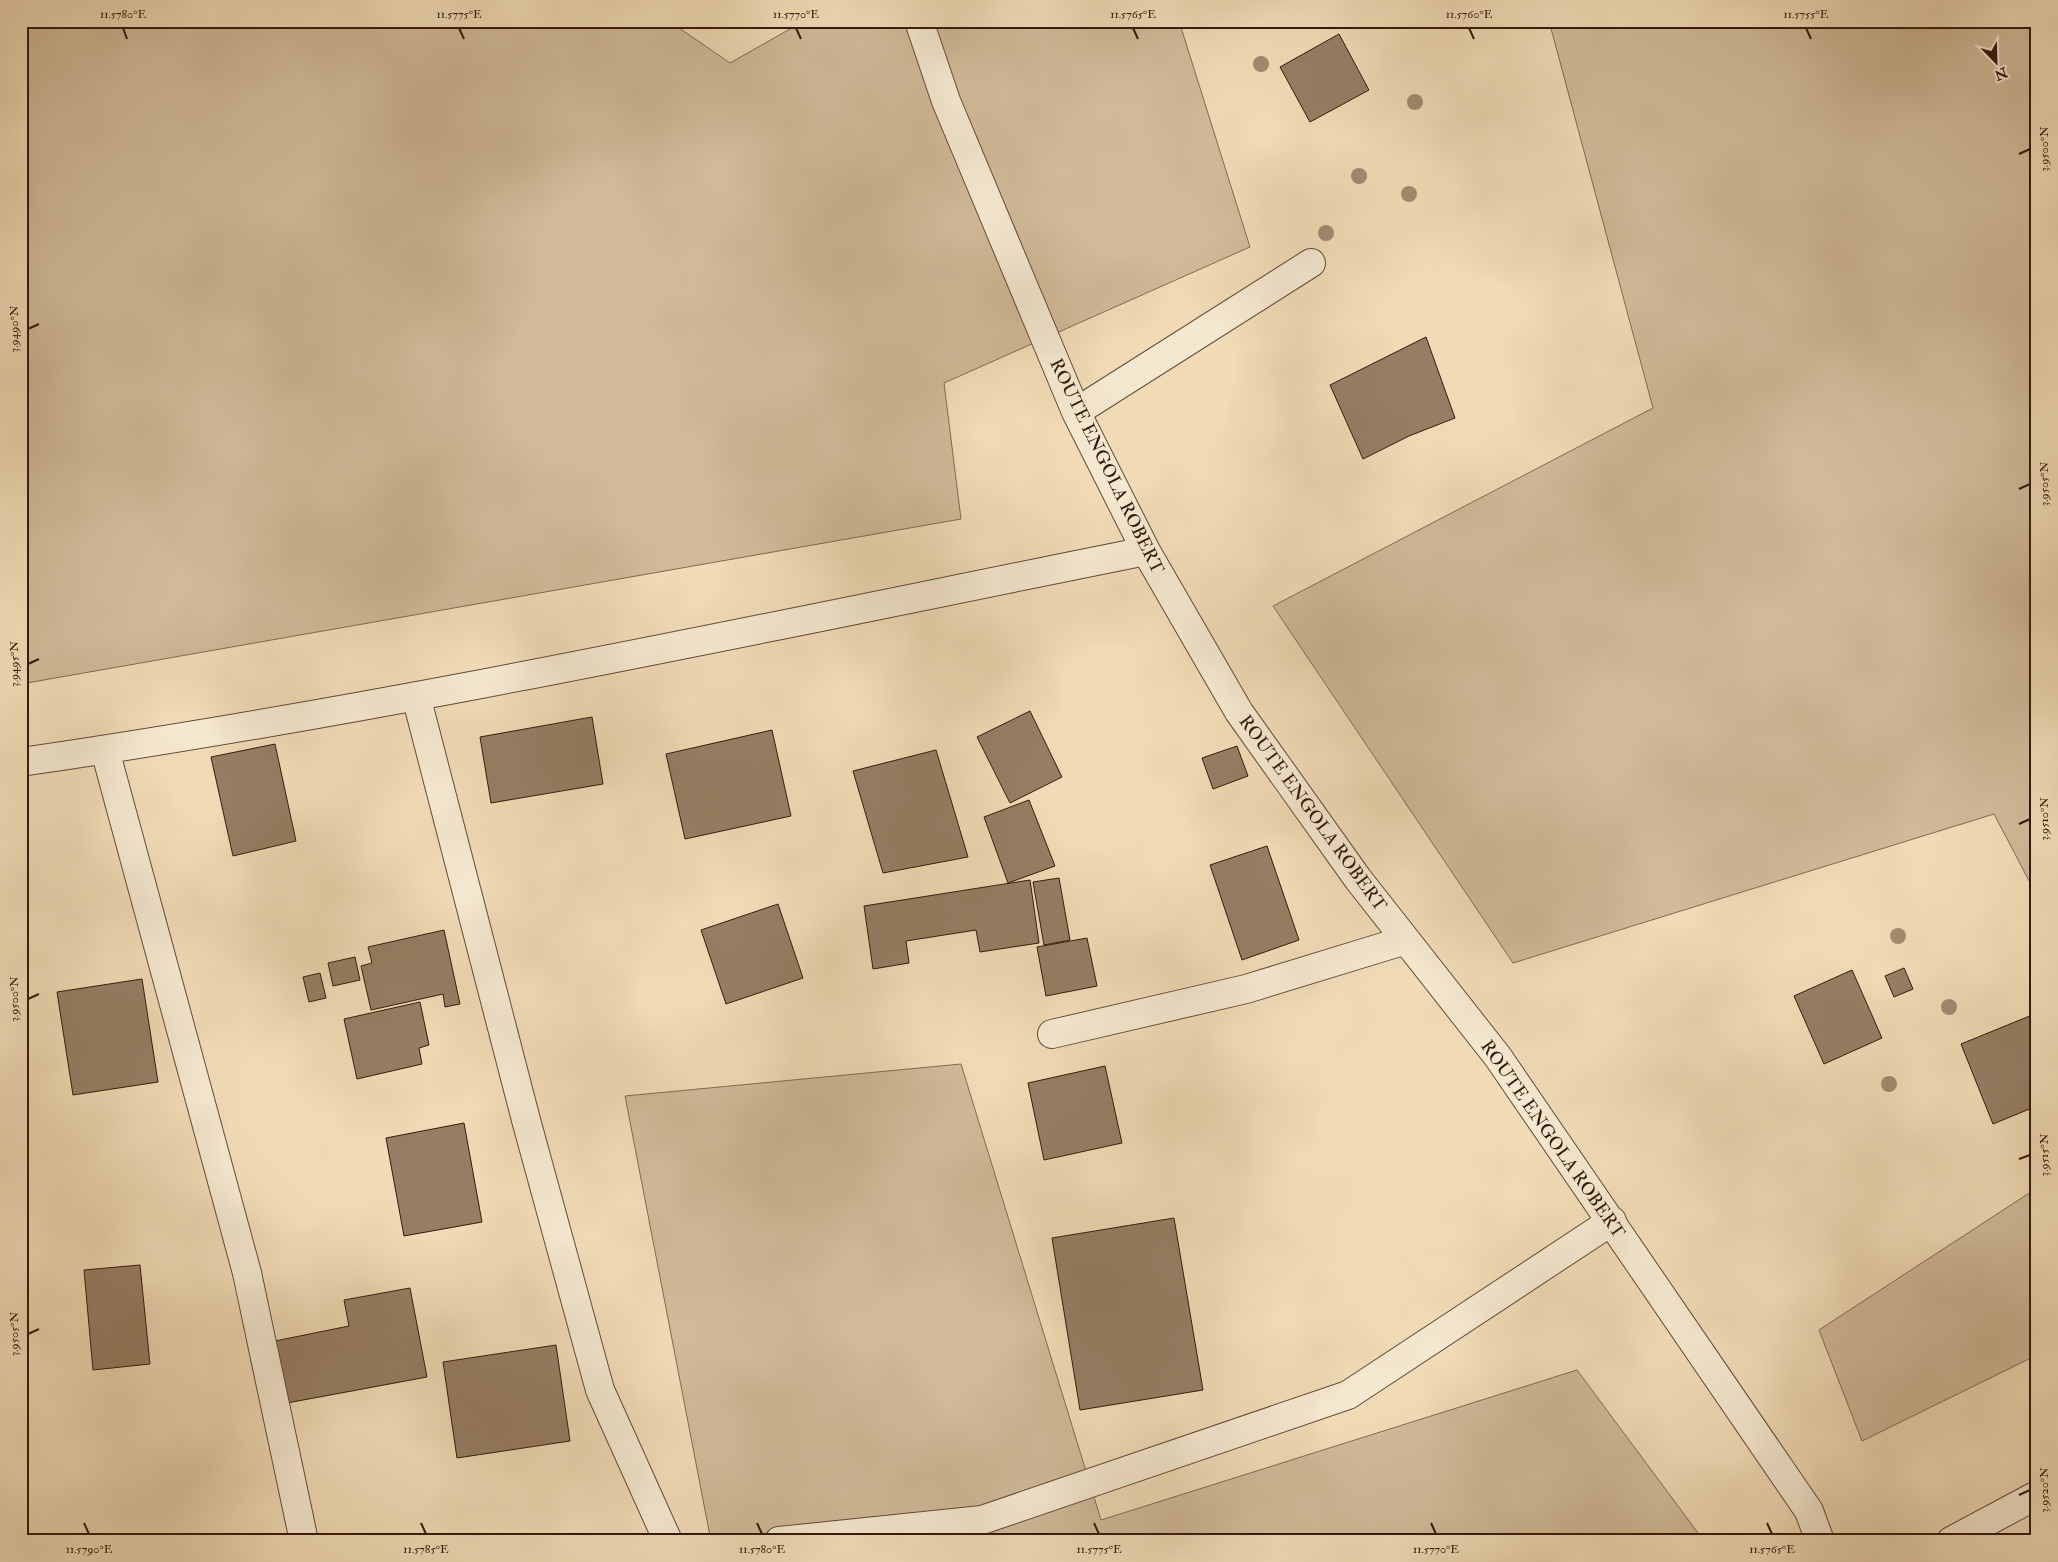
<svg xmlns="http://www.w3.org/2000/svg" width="2058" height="1562" font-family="'IM FELL Double Pica',serif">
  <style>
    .green { fill: #d0ba99; stroke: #826a52 }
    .building { fill: #967e64; stroke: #341a0c }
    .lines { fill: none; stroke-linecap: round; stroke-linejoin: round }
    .minor-casing { stroke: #634a36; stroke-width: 30 }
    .minor { stroke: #f5e8d0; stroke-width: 28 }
    .tree { fill: #a28b70 }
    .ticks { fill: none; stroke: #341a0c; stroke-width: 2 }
    .labels { text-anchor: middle; stroke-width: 4; stroke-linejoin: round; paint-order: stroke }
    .street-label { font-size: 18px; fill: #341a0c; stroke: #f5e8d0 }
    .neatline { fill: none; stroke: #341a0c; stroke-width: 2 }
    .ticks-label { font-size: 12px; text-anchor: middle; fill: #341a0c }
  </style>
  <rect width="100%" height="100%" fill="#f0dbb6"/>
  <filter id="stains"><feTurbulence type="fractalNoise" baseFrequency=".004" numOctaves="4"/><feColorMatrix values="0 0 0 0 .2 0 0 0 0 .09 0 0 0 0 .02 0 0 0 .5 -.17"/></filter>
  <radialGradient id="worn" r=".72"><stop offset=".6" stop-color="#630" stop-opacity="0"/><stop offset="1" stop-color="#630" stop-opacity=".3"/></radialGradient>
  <path class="green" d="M21,21H669L730,63L804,21H1179L1250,247L944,383L961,519L21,684Z
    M1549,21H2037V896L1994,814L1513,963L1273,606L1653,408Z
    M961,1064L1101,1520L1577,1370L1704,1541H711L625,1096Z
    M2037,1188V1355L1862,1441L1819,1330Z"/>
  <path class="building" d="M1339,34L1369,90L1310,122L1280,67Z
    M1426,337L1455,418L1409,436L1363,459L1330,385Z
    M1030,711L1062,777L1010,803L977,737Z
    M592,717L603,784L491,803L480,737Z
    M772,730L791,816L685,839L666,754Z
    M275,744L296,841L233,856L211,757Z
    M1237,746L1248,776L1213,789L1202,758Z
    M936,750L968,857L883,873L853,771Z
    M1029,800L1055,866L1008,883L984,817Z
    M1267,846L1299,940L1242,960L1210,865Z
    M1059,878L1070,940L1044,945L1033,882Z
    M1030,880L1039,943L980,952L976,930L906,941L909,963L873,969L864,906Z
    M778,904L803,978L726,1004L701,930Z
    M444,930L460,1004L445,1007L443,994L371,1010L361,966L372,963L368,947Z
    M1087,938L1097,986L1046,996L1037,947Z
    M355,957L360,980L333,986L328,963Z
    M1904,968L1913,989L1894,997L1885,976Z
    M1852,970L1882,1038L1824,1064L1794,996Z
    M320,973L326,998L309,1002L303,977Z
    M142,979L158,1082L73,1095L57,992Z
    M420,1002L429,1045L419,1048L422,1064L357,1079L344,1019Z
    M2037,1013V1106L1993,1124L1961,1044Z
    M1105,1066L1122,1143L1044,1160L1028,1083Z
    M464,1123L482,1222L404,1236L386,1138Z
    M1174,1218L1203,1390L1080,1410L1052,1238Z
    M140,1265L150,1364L93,1370L84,1270Z
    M410,1288L427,1377L287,1403L275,1341L349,1326L344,1300Z
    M556,1345L570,1441L457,1458L443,1362Z"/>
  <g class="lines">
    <g class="minor-casing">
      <path id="minor" d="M919,21L946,101L1076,412L1146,551L1239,712L1358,879L1498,1057L1809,1511L1820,1541
        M1076,412L1311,263
        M416,696L526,1120L600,1390L668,1541
        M105,750L247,1273L304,1541
        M21,762C399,707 772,626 1146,551
        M1052,1034L1246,989L1406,940
        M779,1541L982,1520L1348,1395L1612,1221
        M1951,1541L2037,1495"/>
    </g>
    <use href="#minor" class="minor"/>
  </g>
  <g class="tree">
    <circle cx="1261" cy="64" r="8"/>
    <circle cx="1415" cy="102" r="8"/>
    <circle cx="1359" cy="176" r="8"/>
    <circle cx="1409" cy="194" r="8"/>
    <circle cx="1326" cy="233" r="8"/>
    <circle cx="1898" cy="936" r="8"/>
    <circle cx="1949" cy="1007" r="8"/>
    <circle cx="1889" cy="1084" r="8"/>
  </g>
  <path class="ticks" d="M123,28L127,39M459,28L464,39M796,28L801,39M1133,28L1138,39M1469,28L1474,39M1806,28L1811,39M2019,154L2030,149M28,329L39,324M2019,489L2030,484M28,664L39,659M2019,824L2030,819M28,999L39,994M2019,1159L2030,1155M28,1334L39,1329M2019,1495L2030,1490M84,1523L89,1534M421,1523L426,1534M757,1523L762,1534M1094,1523L1099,1534M1431,1523L1436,1534M1767,1523L1772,1534"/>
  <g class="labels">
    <g class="street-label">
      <text transform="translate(1107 466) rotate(64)" y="6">ROUTE ENGOLA ROBERT</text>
      <text transform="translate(1313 813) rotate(54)" y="6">ROUTE ENGOLA ROBERT</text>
      <text transform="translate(1553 1139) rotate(55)" y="6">ROUTE ENGOLA ROBERT</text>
    </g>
  </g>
  <rect width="2058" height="1562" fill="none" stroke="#f0dbb6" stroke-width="55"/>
  <g transform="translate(1996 62) rotate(157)" stroke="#f5e8d0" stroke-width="4" paint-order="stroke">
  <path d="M0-4L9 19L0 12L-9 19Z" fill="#341a0c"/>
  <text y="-8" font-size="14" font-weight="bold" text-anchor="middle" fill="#341a0c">N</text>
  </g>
  <rect x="28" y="28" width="2002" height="1506" class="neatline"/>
  <g class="ticks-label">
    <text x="123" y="18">11.5780°E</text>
    <text x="459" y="18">11.5775°E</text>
    <text x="796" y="18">11.5770°E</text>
    <text x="1133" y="18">11.5765°E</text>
    <text x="1469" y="18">11.5760°E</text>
    <text x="1806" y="18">11.5755°E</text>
    <text transform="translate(2044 149) rotate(-90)" y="4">3.9500°N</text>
    <text transform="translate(14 329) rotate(-90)" y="4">3.9490°N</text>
    <text transform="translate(2044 484) rotate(-90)" y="4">3.9505°N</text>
    <text transform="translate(14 664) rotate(-90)" y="4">3.9495°N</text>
    <text transform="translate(2044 819) rotate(-90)" y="4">3.9510°N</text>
    <text transform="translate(14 999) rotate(-90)" y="4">3.9500°N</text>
    <text transform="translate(2044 1155) rotate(-90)" y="4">3.9515°N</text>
    <text transform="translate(14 1334) rotate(-90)" y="4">3.9505°N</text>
    <text transform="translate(2044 1490) rotate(-90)" y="4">3.9520°N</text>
    <text x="89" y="1553">11.5790°E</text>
    <text x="426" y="1553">11.5785°E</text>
    <text x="762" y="1553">11.5780°E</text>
    <text x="1099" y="1553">11.5775°E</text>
    <text x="1436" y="1553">11.5770°E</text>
    <text x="1772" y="1553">11.5765°E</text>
  </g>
  <rect width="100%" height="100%" filter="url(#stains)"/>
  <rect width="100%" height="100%" fill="url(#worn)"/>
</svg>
